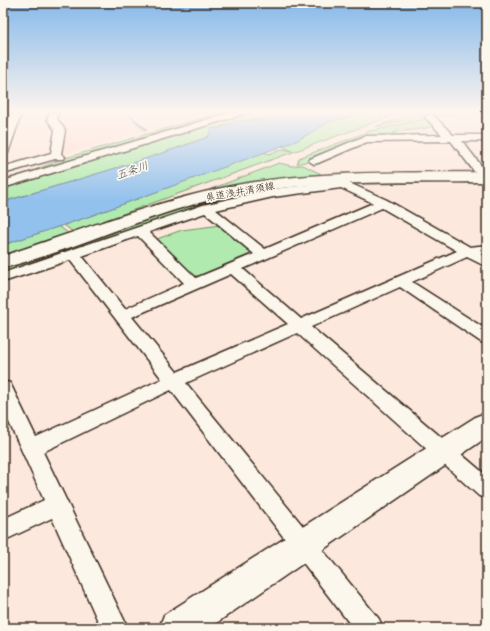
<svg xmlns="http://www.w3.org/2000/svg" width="490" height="631" font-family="'Comic Neue','Klee One',sans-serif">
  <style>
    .built { fill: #fdddd0 }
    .green { fill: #b1eaae; stroke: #768a66 }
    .water { fill: #93c1ed; stroke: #70859a }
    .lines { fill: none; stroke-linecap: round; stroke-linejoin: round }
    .stream { fill: #70859a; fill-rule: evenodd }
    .street-casing { stroke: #3b2a1e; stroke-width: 3 }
    .secondary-casing { stroke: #3b2a1e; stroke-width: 3 }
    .street { fill: #fbf7ec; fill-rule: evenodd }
    .secondary { fill: #fbf7ec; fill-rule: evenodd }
    .labels { text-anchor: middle; stroke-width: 3.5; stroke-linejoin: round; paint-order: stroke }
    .far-street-label { font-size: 10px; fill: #3b2a1e; stroke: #fbf7ec }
    .far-water-label { font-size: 11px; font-style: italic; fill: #55575c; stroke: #fbf7ec }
  </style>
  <rect width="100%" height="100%" fill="#fce8dc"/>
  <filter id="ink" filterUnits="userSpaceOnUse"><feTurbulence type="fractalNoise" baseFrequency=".025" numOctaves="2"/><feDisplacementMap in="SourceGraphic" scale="8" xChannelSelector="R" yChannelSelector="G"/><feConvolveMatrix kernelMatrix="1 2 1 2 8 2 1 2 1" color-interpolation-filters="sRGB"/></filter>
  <g filter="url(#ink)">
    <path class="built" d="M97,112H123L144,131L64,154H59L56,119Z"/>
    <path class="green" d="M222,112H236L19,176L62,159Z
      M248,112H280L256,120L236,121L214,129L208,137L140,161L3,202V187Z
      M367,112H403L73,232L64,225L263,152L269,154L283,149L292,151L282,146L296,141L329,122Z
      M415,112H455L452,115L424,116L375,127Z
      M425,119L433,126C420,131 407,129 393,133L396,136L363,137L311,158L312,160L297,164L299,158L370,131Z
      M279,163L292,166L303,165L321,174L290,177L211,189Z
      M271,190L273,191L3,275V268L182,208Z
      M221,225L251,249L250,254L198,276H193L154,240L182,230Z
      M59,226L69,234L3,257V245Z"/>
    <path class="water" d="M280,112H367L329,122L296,141L85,218L3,245V202C72,181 141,162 208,137L212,128L218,129L236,121L256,120Z"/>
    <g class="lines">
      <path class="stream" d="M125,112H127L147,129V131H145Z"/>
      <g class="street-casing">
        <path id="street" d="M12,112H22L8,153L3,156V138Z
          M50,112H58L57,119L65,130L61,154L65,157L64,159H55L3,174V167L51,153L55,130L47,119Z
          M232,112H246L244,114L3,188V181Z
          M430,114L433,115L453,135H487V141H462L487,173V184L483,183L451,141L367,142L318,163L314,164L309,161L310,159L365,136L442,135L425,117Z
          M339,176L343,177L347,182L387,200L470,247L487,245V253L481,254L487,257V267L467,257L412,282L487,330V344L481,342L400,287L311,327L487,476V498L479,496L297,333L186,383L379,619L383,628H353L171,390L43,452L128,628H101L52,518L3,541V519L44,500L3,409V381L10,383L36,437L162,379L70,260L3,282V273L203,205L273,189L335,182L333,179ZM341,188L373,203L265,249L216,210L273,197ZM382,208L457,251L301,319L243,269ZM205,213L254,254L196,278L149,232ZM138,236L184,283L125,309L82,256ZM231,274L288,324L177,372L132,317Z"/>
      </g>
      <g class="secondary-casing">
        <path id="secondary" d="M487,172V182C391,183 289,178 195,204C130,222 68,252 3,268V256C78,231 153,202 231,186C315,170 402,173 487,172Z
          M487,413V437L209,628H159L164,615L477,416Z"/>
      </g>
      <use href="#street" class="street"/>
      <use href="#secondary" class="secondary"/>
    </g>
  </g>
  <linearGradient id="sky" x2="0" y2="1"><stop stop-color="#86b9ea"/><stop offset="0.56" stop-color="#fef5ef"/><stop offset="1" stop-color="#fef5ef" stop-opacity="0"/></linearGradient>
  <rect width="490" height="200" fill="url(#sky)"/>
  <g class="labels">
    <g class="far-street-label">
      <text transform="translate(240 191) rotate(-10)" y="4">県道浅井清須線</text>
    </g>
    <g class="far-water-label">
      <text transform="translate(132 170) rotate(-19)" y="4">五条川</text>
    </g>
  </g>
  <rect width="490" height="631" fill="none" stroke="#fbf7ec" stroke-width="16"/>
  <rect x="8" y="8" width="474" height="615" fill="none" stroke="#3b2a1e" stroke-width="1.5" filter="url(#ink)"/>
</svg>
